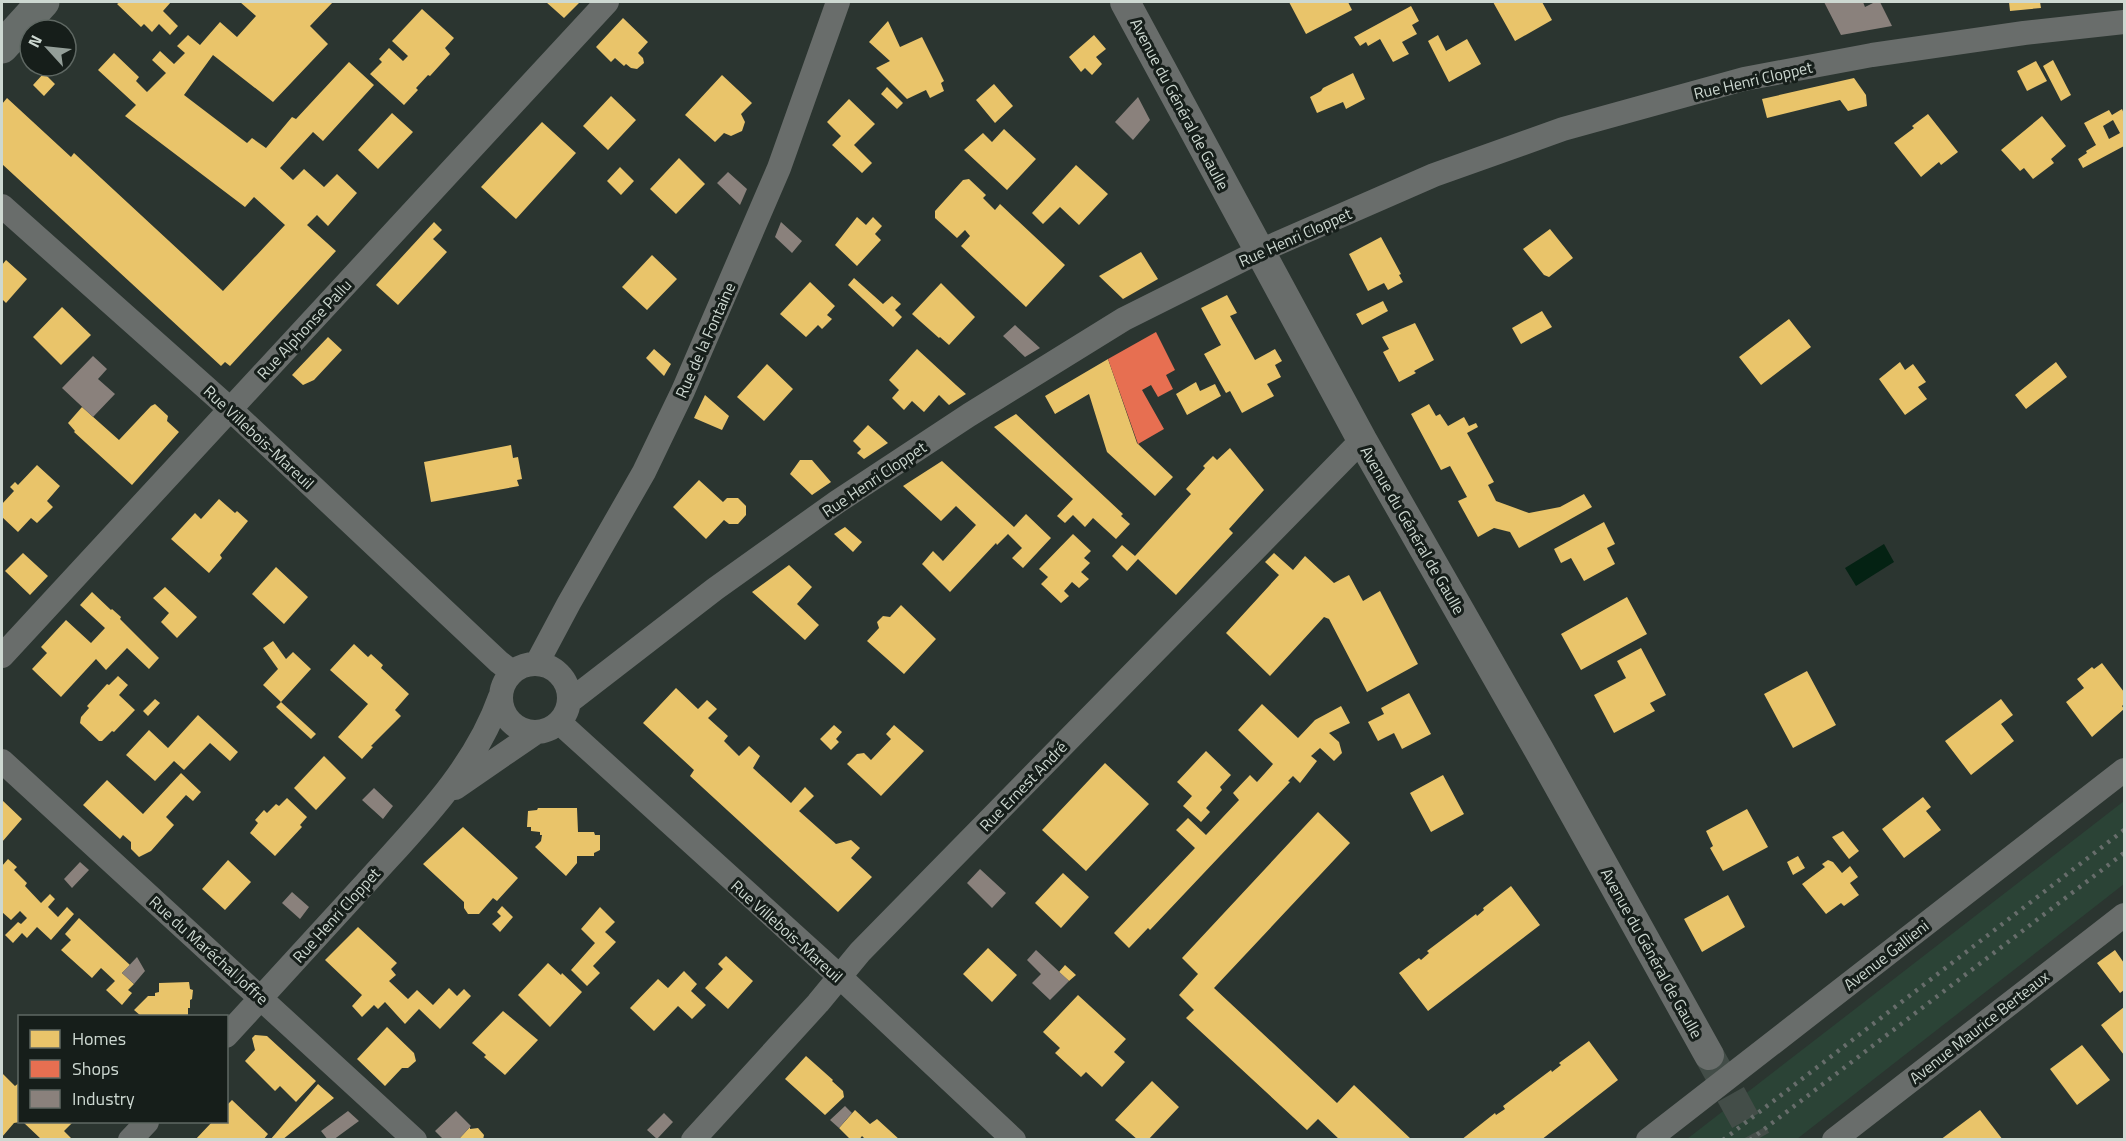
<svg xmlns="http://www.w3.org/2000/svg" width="2126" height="1141" font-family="'Titillium Web',sans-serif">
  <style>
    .built { fill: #2b4336 }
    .water { fill: #042213 }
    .homes { fill: #e9c46a; fill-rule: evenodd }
    .shops { fill: #e76f51 }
    .industry { fill: #8a817c }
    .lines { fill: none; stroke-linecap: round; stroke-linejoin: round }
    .tertiary-tunnel { stroke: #434d48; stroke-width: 30; stroke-dasharray: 30 15; stroke-linecap: butt }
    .minor { stroke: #696d6b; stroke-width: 24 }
    .tertiary { stroke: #696d6b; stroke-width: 30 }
    .primary { stroke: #676d6a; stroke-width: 33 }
    .rail { stroke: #676d6b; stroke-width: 4.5; stroke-dasharray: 3 6; stroke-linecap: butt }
    .labels { text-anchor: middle; stroke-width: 6; stroke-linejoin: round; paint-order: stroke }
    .street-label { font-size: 16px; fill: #cdd8d1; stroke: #161e1a }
  </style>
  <rect width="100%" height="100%" fill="#2b3530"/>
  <path class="built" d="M2124,801V884L1797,1139H1687Z"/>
  <path class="water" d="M1884,544L1894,562L1856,586L1845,568Z"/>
  <path class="homes" d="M120,2H171L163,11L178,26L170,35L159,24L152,32L144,24L141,27L117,4Z
    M240,2H333L310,26L328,44L273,102L213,55L184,95L247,143L252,138L266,148L292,117L296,119L349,62L374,85L323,141L313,132L280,168L293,180L304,169L324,187L337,174L357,193L328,226L317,215L307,225L336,251L230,366L225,362L221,366L2,164V104L7,98L71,157L74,153L223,291L285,225L254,197L245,207L125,116L136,105L98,70L114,53L139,77L136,81L147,92L166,73L152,60L160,51L174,64L185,53L177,46L188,35L200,45L220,22L237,37L256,16Z
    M546,2H580L564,18Z
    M1289,2H1348L1352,10L1306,34Z
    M1493,2H1542L1552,20L1515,41Z
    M2009,2H2040L2041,8L2010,11Z
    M1411,6L1419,21L1412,25L1417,34L1402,42L1409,54L1393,62L1380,39L1368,46L1366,42L1360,46L1354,37Z
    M422,9L454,38L445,48L450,54L430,76L428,75L416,88L418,90L404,105L370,74L382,62L379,59L389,48L403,61L408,56L392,41Z
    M623,18L648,42L638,53L643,58L644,63L637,69L631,68L626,64L624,66L615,58L611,62L596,47Z
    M888,21L900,47L922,37L944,81L941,83L944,91L930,98L926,90L907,99L876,68L890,61L869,42Z
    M1094,35L1106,49L1096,57L1102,64L1092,75L1085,68L1081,72L1069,57Z
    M1438,35L1446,51L1467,39L1481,64L1449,82L1428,41Z
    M2053,60L2071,95L2061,101L2043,66Z
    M2036,61L2047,81L2027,91L2017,71Z
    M44,73L55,84L44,96L33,85Z
    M1353,73L1365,99L1346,109L1343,102L1317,113L1310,97L1321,91L1323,88Z
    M722,75L752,103L741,114L745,122L742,131L731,136L724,133L715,142L685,115Z
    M1854,78L1866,95L1867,106L1848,111L1840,100L1767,118L1762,99Z
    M994,84L1013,106L995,123L976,100Z
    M887,87L903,103L897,109L881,94Z
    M611,96L636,120L608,150L583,126Z
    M849,99L875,124L854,145L872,163L862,173L832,145L841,136L827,122Z
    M2122,109L2124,114V146L2083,168L2078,159L2087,153L2086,151L2096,145L2084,123L2109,110L2112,115ZM2113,120L2120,133L2109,139L2103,126Z
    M392,113L413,132L378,169L358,150Z
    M1928,114L1958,152L1941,165L1939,162L1921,177L1894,143L1914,128L1912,126Z
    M2042,116L2066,146L2051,159L2054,163L2033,179L2024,168L2020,171L2001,150Z
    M542,122L576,153L516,219L481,187Z
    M1004,129L1036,159L1007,190L964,150L983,133L992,142Z
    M679,158L705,184L676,214L650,189Z
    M1076,165L1108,194L1079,225L1060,207L1043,224L1032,213Z
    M620,167L634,181L621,195L607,181Z
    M969,179L986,195L983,198L995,210L1000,204L1065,265L1026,307L961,246L970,236L965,230L957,238L935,218V211L963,180Z
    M857,217L866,225L873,217L882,226L875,234L881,240L857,266L835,245Z
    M434,222L442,230L433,239L447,252L398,305L376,285Z
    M1550,229L1573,258L1549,277L1544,275L1523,249Z
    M1381,237L1401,274L1399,275L1403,282L1388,290L1384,283L1368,291L1349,254Z
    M1141,252L1158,279L1123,299L1099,276Z
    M652,255L677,279L647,310L622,287Z
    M6,260L27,279L6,303L2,299V265Z
    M854,278L883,304L892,296L901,304L895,310L902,317L893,327L848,285Z
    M810,282L835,306L827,315L832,319L822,329L818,325L806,337L780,314Z
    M941,283L975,317L949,345L940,337L939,338L912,314Z
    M1227,295L1237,313L1230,316L1255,360L1275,349L1282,361L1275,365L1281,377L1267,384L1274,396L1242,413L1230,391L1226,393L1204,354L1221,345L1201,308Z
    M1383,301L1388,311L1362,325L1356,314Z
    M62,307L91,335L61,365L33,337Z
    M1542,311L1552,327L1521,344L1512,328Z
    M1789,319L1811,347L1761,385L1739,357Z
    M1415,323L1434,360L1414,371L1416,373L1399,382L1383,352L1389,349L1382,337Z
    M328,337L342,350L314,380L303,385L292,375Z
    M654,349L671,364L664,376L646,358Z
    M917,349L956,385L966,394L949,405L939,395L924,412L912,401L904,410L892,398L899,390L889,380Z
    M1108,359L1137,443L1173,477L1155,496L1107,452L1089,394L1055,414L1045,396Z
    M1900,362L1905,370L1913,364L1926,382L1918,387L1927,399L1905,415L1879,379Z
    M2056,362L2067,377L2026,409L2015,395Z
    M767,364L793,389L764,421L737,397Z
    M1196,382L1200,391L1215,384L1221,396L1187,415L1176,394Z
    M705,395L729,416L722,430L694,418Z
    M155,404L168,416L167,421L179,432L132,485L74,432L75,431L68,423L82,407L119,440L151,406Z
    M1429,404L1436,416L1440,414L1448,426L1464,417L1469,426L1476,423L1478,427L1467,433L1494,482L1488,485L1496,501L1529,513L1560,507L1584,494L1592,507L1519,548L1510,532L1494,528L1478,537L1458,501L1467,497L1450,466L1441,470L1411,414Z
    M1016,414L1123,514L1121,516L1130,524L1116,539L1093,518L1085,527L1073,515L1065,523L1057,516L1073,499L994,427Z
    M868,425L888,443L864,459L857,453L861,449L853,441Z
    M511,445L513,458L518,457L522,479L517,480L519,486L431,502L424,462Z
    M1230,448L1264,490L1229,529L1233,533L1176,595L1138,559L1127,571L1112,556L1122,545L1135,556L1191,494L1186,489L1205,468L1203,466L1213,456L1217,460Z
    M800,460H812L831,482L812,495L790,474Z
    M942,461L1014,527L1026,514L1051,538L1023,568L1012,558L1022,548L1008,534L997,545L996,543L950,592L922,564L933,551L943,561L976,525L956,506L941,521L903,486Z
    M37,465L60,486L47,501L53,507L37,523L31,518L18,532L2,517V504L14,491L10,487L15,482L18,485Z
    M699,480L723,502L727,498H738L746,506V515L738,524H729L724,520L706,539L673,507Z
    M219,499L235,513L237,511L248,521L220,555L222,558L209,573L171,539L195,513L201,519Z
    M1604,522L1615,544L1607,548L1615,564L1584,581L1571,558L1561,563L1554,549Z
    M845,527L862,542L853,552L834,534Z
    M1073,534L1091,551L1084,558L1090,563L1081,572L1089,579L1079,588L1072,582L1064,591L1069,596L1061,603L1041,584L1048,577L1039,569Z
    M23,553L48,576L30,595L5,571Z
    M1274,553L1293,570L1305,556L1334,583L1349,575L1363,601L1380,591L1418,664L1367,692L1329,619L1324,617L1270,676L1226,633L1279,575L1265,562Z
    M789,565L812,587L797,604L819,625L805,640L752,592Z
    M276,567L308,597L284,624L252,594Z
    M165,587L197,617L177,638L161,622L169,613L153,598Z
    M92,592L111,610L112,609L121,617L120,619L159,658L149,669L127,648L106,670L96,659L61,697L32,669L47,653L41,647L66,620L91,643L105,628L80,605Z
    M1627,597L1647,634L1581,670L1561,634Z
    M901,605L936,639L904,674L867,641L879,628L877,622L883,616L890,617Z
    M273,641L286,659L293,652L311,669L281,702L263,685L278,669L263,648Z
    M354,644L368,657L371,654L383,665L381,668L409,694L395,710L401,716L371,746L373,747L362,759L338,737L368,704L330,670Z
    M1641,648L1666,695L1650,703L1655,711L1614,733L1594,695L1626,678L1617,661Z
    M2102,663L2124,692V704L2122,706L2124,709L2092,737L2066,702L2084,688L2077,679L2092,667L2094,669Z
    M1807,671L1836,725L1793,748L1764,694Z
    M118,676L128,685L119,695L135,710L114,732L112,731L102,741H99L80,723L81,717L89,708L87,706L107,684L109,685Z
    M676,688L698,709L707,700L717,709L708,718L728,736L724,741L739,756L749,746L760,756L753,768L791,803L805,787L814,796L799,811L836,844L851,840L860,848L851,858L872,877L838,912L690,776L694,770L643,723Z
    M1409,693L1431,734L1402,749L1394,733L1378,741L1368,722L1384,714L1381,708Z
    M155,699L160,703L148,716L143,711Z
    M2001,699L2013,715L2001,724L2014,741L1971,775L1945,741Z
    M281,702L316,734L311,739L276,707Z
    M1262,704L1298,738L1315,720L1341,706L1350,723L1329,733L1339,742L1342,753L1334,761L1320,748L1311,756L1317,761L1300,783L1293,776L1288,781L1290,782L1150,930L1148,928L1129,948L1114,933L1195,848L1176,830L1188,818L1206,835L1239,800L1233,793L1250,775L1257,782L1273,764L1238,730Z
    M198,715L238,752L230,761L210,743L184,770L174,761L155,781L126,755L149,730L168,748Z
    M834,725L842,732L836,739L839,742L831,750L820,739Z
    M894,725L924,751L881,796L847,764L857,754L864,753L871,760L891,739L886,734Z
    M1206,751L1231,775L1220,787L1222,790L1206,808L1210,812L1201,822L1183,806L1192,796L1177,782Z
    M324,756L346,778L316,810L294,788Z
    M1105,763L1149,804L1086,871L1042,830Z
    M181,773L201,792L193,801L186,795L166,817L174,825L151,851L139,857L131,849V842L123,835L120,839L83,805L107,780L143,814Z
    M1443,775L1464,814L1431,832L1410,793Z
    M1923,797L1931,807L1926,811L1941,830L1904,858L1882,829Z
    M287,798L307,817L300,825L302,827L275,856L250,833L258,823L255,820L264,810L267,813L276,804L279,806Z
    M2,800L22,819L2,842Z
    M538,808H577L578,832H594L595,835H600V850L594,853V856H577V863L566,876L535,847L541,841L542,835H540V832L531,831V827H527L528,811L537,810Z
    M1747,809L1768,847L1723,871L1710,848L1713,846L1706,831Z
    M1318,812L1350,843L1214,988L1337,1103L1354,1085L1412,1140H1340L1318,1119L1307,1130L1186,1018L1194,1010L1179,995L1198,974L1182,958Z
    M463,827L518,878L497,901L493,898L479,914H468L464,908V902L423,864Z
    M1843,831L1859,851L1849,859L1832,837Z
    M1798,856L1805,868L1793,875L1787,862Z
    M8,859L17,867L14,870L27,883L25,886L41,903L50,894L55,899L48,907L58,917L67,907L74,914L51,940L37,927L27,938L22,933L13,943L5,935L18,922L21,924L27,918L20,911L11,920L2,912V866Z
    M228,860L251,882L225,910L202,889Z
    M1828,860L1833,862L1842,873L1850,866L1858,877L1850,883L1859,895L1844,906L1841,903L1826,914L1802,884L1825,867L1822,864Z
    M1063,873L1089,897L1061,928L1035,903Z
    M1511,886L1540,925L1428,1011L1399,973L1419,958L1421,960L1429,953L1427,951L1476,914L1477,916L1484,910L1483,908Z
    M1728,895L1745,927L1702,952L1684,919Z
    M502,906L513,917L500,932L492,924L501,916L497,912Z
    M600,907L615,922L605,932L616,942L593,966L600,973L587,986L571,970L595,943L581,929Z
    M79,918L130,965L122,973L134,984L128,990L132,993L122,1005L106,990L115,981L101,968L92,978L61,950L71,940L65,934Z
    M358,927L397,963L391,969L396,975L389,981L408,999L417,990L433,1005L449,988L457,996L464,989L471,996L440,1029L419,1009L405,1024L385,1002L378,1009L374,1005L362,1017L352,1006L362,995L325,960Z
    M988,948L1017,975L992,1002L963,974Z
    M2115,950L2124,963V990L2120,993L2097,963Z
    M726,956L753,981L728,1009L705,988L723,969L718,964Z
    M548,963L561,975L562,973L582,992L550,1027L518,995Z
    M1065,965L1076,975L1069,981L1059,972Z
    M684,971L697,984L691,991L706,1005L692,1019L678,1006L654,1031L630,1008L658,979L668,988Z
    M189,982L190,989L193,990L192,999L190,1000V1008H188V1016H141L134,1010L148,996H155V993L159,992V983Z
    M1078,995L1126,1039L1114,1052L1125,1062L1102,1087L1086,1072L1081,1077L1055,1053L1060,1048L1043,1032Z
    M2124,1007V1055L2101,1025Z
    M503,1011L538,1040L505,1075L484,1057L486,1055L472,1043Z
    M387,1027L414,1053L416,1061L408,1068H402L385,1086L357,1059Z
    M255,1035L267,1036L316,1081L296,1102L280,1086L275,1091L245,1061L255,1050L252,1038Z
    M1589,1041L1618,1080L1541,1140H1461L1495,1113L1496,1115L1505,1109L1503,1106L1551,1070L1552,1072L1561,1065L1559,1063Z
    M2082,1045L2110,1080L2077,1105L2050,1069Z
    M806,1056L833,1080L832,1081L843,1091L844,1097L825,1115L785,1079Z
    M2,1073L15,1086L20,1082V1122L14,1123L2,1137Z
    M1152,1081L1179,1107L1148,1140H1138L1115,1120Z
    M318,1084L334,1098L282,1140H270Z
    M232,1100L268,1134L263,1140H195L212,1122H226V1106Z
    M855,1110L870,1124L877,1119L900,1140H866L862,1136L859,1140H851L839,1128Z
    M1980,1110L2003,1140H1940Z
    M23,1122H73L64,1131L73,1140H42Z
    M470,1127V1129L478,1128L484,1135L483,1140H458Z"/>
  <path class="shops" d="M1156,332L1175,370L1166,375L1173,389L1158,397L1151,385L1142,390L1164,429L1138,444L1108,359Z"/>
  <path class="industry" d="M1824,2H1863L1865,7L1875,2H1880L1892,26L1841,35Z
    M1138,97L1150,120L1133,140L1115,122Z
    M728,172L747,189L740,205L717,183Z
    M781,222L802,241L792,253L775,237Z
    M1015,325L1040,348L1025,357L1003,336Z
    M93,356L107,369L98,379L115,394L93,417L62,388Z
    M374,788L393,806L383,819L362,800Z
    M80,862L89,870L72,888L64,879Z
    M980,869L1006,893L992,908L967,883Z
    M292,892L309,907L300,919L282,903Z
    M1036,950L1069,981L1050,1000L1032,983L1041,974L1027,960Z
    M137,957L145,971L134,984L122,973Z
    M845,1106L852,1113L839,1128L830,1120Z
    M348,1111L359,1121L333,1140H328L321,1131Z
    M456,1111L471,1126L458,1140H444L435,1131Z
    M664,1113L673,1122L657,1139L647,1130Z"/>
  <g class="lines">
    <path class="tertiary-tunnel" d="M1709,1055L1756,1140"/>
    <path class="minor" d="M2,206L230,409L499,662L512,672
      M2,656L607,2
      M537,663L569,603L644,472L683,391L779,168L838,2
      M501 698a34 34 0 1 1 68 0a34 34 0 1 1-68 0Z
      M570,701L715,589L837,502L969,415L1124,319L1260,251L1434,175L1563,129L1744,79L1872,55L2024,33L2124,22
      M560,723L840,977L1014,1140
      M2,761L415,1140
      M455,788L535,733
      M226,1036C273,985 319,934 365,884C416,827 474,771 500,697
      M130,1140L147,1122
      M693,1140L818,1003L860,952L1362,440
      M1648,1140L2124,770
      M1834,1140L2124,915"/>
    <path class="tertiary" d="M1125,2L1362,440L1539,750L1709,1055"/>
    <path class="primary" d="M2,47L43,2"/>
    <path class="rail" d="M1723,1140L2124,830
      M1750,1140L2124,853"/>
  </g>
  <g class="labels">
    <g class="street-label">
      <text transform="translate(1753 80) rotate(-13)" y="6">Rue Henri Cloppet</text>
      <text transform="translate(1180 104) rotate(62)" y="6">Avenue du Général de Gaulle</text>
      <text transform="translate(1295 237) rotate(-24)" y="6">Rue Henri Cloppet</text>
      <text transform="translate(304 329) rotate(-47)" y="6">Rue Alphonse Pallu</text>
      <text transform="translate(705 340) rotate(-66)" y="6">Rue de la Fontaine</text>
      <text transform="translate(259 437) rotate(43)" y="6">Rue Villebois-Mareuil</text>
      <text transform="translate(874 479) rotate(-34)" y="6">Rue Henri Cloppet</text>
      <text transform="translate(1413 530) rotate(60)" y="6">Avenue du Général de Gaulle</text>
      <text transform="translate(1023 786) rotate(-46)" y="6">Rue Ernest André</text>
      <text transform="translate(336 915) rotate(-48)" y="6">Rue Henri Cloppet</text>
      <text transform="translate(787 931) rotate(42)" y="6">Rue Villebois-Mareuil</text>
      <text transform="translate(209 950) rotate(42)" y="6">Rue du Maréchal Joffre</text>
      <text transform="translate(1652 953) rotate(61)" y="6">Avenue du Général de Gaulle</text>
      <text transform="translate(1886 955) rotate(-38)" y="6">Avenue Gallieni</text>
      <text transform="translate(1979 1027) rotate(-38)" y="6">Avenue Maurice Berteaux</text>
    </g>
  </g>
  <rect width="2126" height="1141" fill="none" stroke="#cdd8d1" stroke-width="6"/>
  <rect x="18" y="1015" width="210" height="108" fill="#161e1a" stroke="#5f6863" stroke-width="1.5"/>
  <rect x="30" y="1030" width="30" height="18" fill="#e9c46a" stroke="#5f6863" stroke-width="1.5"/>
  <text x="72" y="1045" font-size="18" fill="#cdd8d1">Homes</text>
  <rect x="30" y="1060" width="30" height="18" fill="#e76f51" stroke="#5f6863" stroke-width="1.5"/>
  <text x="72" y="1075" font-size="18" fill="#cdd8d1">Shops</text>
  <rect x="30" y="1090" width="30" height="18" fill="#8a817c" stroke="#5f6863" stroke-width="1.5"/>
  <text x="72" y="1105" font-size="18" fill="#cdd8d1">Industry</text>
  <g transform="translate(48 48) rotate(297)"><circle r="28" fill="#161e1a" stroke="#5f6863" stroke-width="1.5"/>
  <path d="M0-4.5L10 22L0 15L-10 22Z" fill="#949f99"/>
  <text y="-9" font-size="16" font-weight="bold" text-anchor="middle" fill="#cdd8d1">N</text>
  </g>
</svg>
